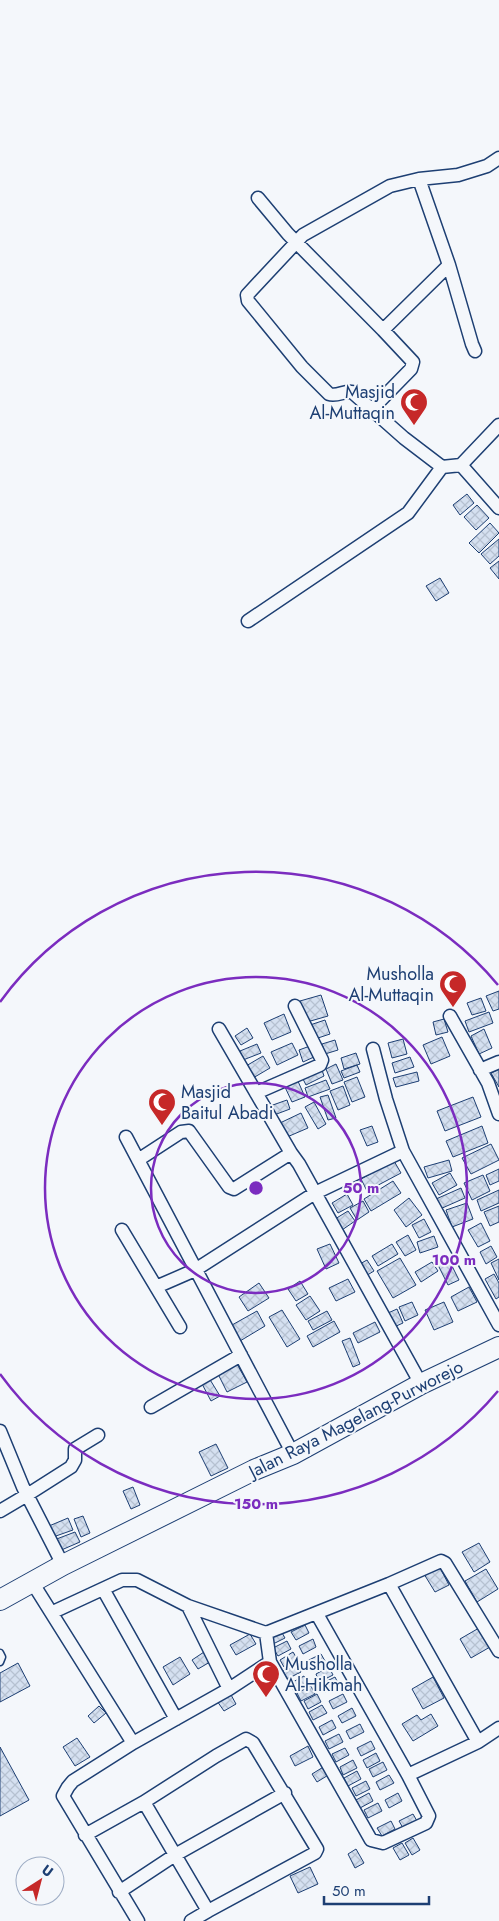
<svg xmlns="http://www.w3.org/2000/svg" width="499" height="1921" font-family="Jost,sans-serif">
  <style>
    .building { fill: url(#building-cross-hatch); stroke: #1d3f73 }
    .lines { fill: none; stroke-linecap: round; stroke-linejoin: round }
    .service-casing { stroke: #1d3f73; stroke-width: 9 }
    .minor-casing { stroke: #1d3f73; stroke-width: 15 }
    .primary-casing { stroke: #1d3f73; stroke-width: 22 }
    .service { stroke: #f4f7fb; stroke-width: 6 }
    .minor { stroke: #f4f7fb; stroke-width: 12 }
    .primary { stroke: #f4f7fb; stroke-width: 20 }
    .ring { fill: none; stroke: #7b2cbf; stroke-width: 2.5 }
    .labels { text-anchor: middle; stroke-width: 4; stroke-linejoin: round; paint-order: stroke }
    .poi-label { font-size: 18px; fill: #1d3f73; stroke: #f4f7fb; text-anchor: end }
    .street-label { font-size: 18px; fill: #1d3f73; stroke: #f4f7fb }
    .centre { fill: #7b2cbf; stroke: #f4f7fb; stroke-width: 2.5 }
    .ring-label { font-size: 15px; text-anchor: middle; font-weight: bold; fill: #7b2cbf; stroke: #f4f7fb; stroke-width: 4; stroke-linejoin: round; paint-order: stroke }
  </style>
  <defs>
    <pattern id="building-cross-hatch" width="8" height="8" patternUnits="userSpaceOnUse" patternTransform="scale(1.25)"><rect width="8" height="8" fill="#d5e0f0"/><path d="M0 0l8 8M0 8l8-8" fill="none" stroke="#b6c1d1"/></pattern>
  </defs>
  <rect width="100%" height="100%" fill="#f4f7fb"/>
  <path class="building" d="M467,494L474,503L460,515L453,505Z
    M477,505L489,518L476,530L464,517Z
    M490,523L499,533L479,553L469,543Z
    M499,539V556L490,564L481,554Z
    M499,561V579L490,568Z
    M440,578L449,593L436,601L426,586Z
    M499,991V1009L493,1011L486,996Z
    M321,995L328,1016L307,1022L300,1001Z
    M481,998L486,1011L472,1015L467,1003Z
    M489,1012L493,1023L469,1032L465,1021Z
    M284,1014L291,1032L272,1040L264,1023Z
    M444,1019L448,1032L436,1035L433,1022Z
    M325,1020L330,1034L315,1039L310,1025Z
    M247,1028L253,1038L241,1045L235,1036Z
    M484,1029L492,1048L479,1054L471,1036Z
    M442,1037L450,1056L431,1064L423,1045Z
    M403,1039L407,1054L392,1058L388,1043Z
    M335,1040L338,1050L325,1054L322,1044Z
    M292,1043L298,1055L277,1065L271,1052Z
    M257,1044L261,1053L243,1060L240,1051Z
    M310,1046L314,1057L303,1062L299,1050Z
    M356,1053L360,1064L344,1069L341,1058Z
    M263,1056L270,1068L253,1078L246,1066Z
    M410,1057L414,1067L395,1073L392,1063Z
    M336,1064L343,1080L332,1084L326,1069Z
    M357,1065L360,1072L344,1078L341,1071Z
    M499,1069V1087L491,1073Z
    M322,1070L324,1076L306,1085L303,1079Z
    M417,1072L419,1081L396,1087L393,1078Z
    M357,1077L365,1097L352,1102L344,1082Z
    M297,1079L305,1097L292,1102L284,1085Z
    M326,1080L330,1089L308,1097L305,1088Z
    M343,1086L350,1105L338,1110L330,1091Z
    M328,1095L336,1118L328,1120L320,1097Z
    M473,1097L481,1117L445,1131L437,1111Z
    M287,1100L290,1109L274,1115L270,1106Z
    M314,1102L326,1124L318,1129L305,1107Z
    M301,1113L308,1128L287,1137L280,1123Z
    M372,1126L378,1142L367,1146L360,1130Z
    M482,1126L488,1143L453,1157L446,1141Z
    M491,1144L499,1160L471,1174L462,1158Z
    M449,1160L452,1171L428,1178L424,1167Z
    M394,1161L401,1173L367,1191L361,1179Z
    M499,1169V1181L490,1185L486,1175Z
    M450,1173L457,1185L439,1195L432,1183Z
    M483,1175L490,1191L472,1200L464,1183Z
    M393,1181L401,1193L371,1211L364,1199Z
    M461,1188L465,1198L440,1209L436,1199Z
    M499,1190V1203L481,1211L477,1200Z
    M347,1194L353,1205L338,1213L332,1203Z
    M409,1198L422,1215L406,1227L394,1210Z
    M363,1201L369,1212L357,1220L350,1208Z
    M467,1203L473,1219L452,1227L446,1210Z
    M499,1206V1222L490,1226L484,1212Z
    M348,1211L355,1221L342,1230L335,1219Z
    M424,1219L431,1232L419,1238L412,1225Z
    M481,1223L490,1241L478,1247L468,1230Z
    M408,1235L416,1250L405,1256L396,1242Z
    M434,1236L438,1247L420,1253L417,1242Z
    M330,1244L339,1263L326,1269L317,1249Z
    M392,1244L398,1254L378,1266L372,1256Z
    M491,1246L497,1257L486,1264L480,1252Z
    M447,1256L459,1280L448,1285L436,1261Z
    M400,1258L416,1285L393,1298L377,1271Z
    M499,1259V1280L491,1263Z
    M367,1260L374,1271L364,1277L358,1265Z
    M432,1262L438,1271L421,1282L415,1272Z
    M494,1274L499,1283V1297L496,1299L485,1279Z
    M348,1279L355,1292L336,1301L329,1288Z
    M300,1281L308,1294L296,1301L288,1289Z
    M259,1283L269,1298L248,1311L239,1297Z
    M469,1287L477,1302L458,1311L451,1297Z
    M310,1296L320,1311L306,1320L296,1305Z
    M412,1302L418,1315L405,1321L399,1307Z
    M444,1302L453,1322L434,1330L425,1310Z
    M397,1309L403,1323L394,1327L388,1313Z
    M282,1310L300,1339L287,1347L269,1317Z
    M257,1311L265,1326L240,1341L232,1325Z
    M327,1311L332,1320L313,1330L308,1321Z
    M334,1321L340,1332L313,1347L307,1336Z
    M375,1322L380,1332L358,1343L353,1333Z
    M350,1338L360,1364L353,1367L342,1341Z
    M237,1364L247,1382L227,1392L218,1374Z
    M209,1378L220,1396L211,1401L201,1382Z
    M216,1444L228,1468L211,1476L199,1452Z
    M133,1487L140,1505L131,1509L123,1491Z
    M83,1516L90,1533L81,1537L74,1519Z
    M68,1518L73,1530L53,1537L49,1526Z
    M75,1532L80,1542L59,1551L54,1540Z
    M479,1543L490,1562L474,1572L462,1552Z
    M439,1566L449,1585L435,1592L424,1574Z
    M486,1569L498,1589L477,1602L465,1581Z
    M305,1625L309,1633L296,1640L291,1632Z
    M479,1628L490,1647L471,1658L460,1639Z
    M281,1631L285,1638L271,1645L267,1638Z
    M250,1634L256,1644L236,1655L230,1645Z
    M313,1639L316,1647L303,1654L299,1646Z
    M287,1641L291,1649L278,1656L273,1648Z
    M204,1652L210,1662L198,1669L192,1660Z
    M293,1652L298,1660L284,1667L280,1660Z
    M321,1654L325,1661L311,1668L307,1661Z
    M180,1657L190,1674L173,1685L163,1667Z
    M18,1663L30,1686L0,1702V1673Z
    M297,1664L301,1672L287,1679L283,1671Z
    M329,1667L333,1675L319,1682L316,1674Z
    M304,1676L309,1683L295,1691L291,1683Z
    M335,1677L339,1685L325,1692L321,1684Z
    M433,1677L444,1698L423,1709L412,1689Z
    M311,1686L315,1694L301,1701L297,1693Z
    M230,1693L236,1704L224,1711L217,1701Z
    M317,1694L321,1702L308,1709L304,1701Z
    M343,1694L347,1702L333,1709L329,1701Z
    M322,1705L327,1713L313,1720L309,1712Z
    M99,1706L106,1713L94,1723L88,1716Z
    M352,1708L356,1716L342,1723L338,1716Z
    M431,1714L438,1726L413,1741L402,1724L417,1715L421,1720Z
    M332,1720L336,1728L323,1735L319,1727Z
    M360,1724L364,1732L350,1739L346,1731Z
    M339,1734L343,1742L329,1749L325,1741Z
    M77,1738L90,1757L75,1766L63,1747Z
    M371,1741L375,1749L361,1756L357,1748Z
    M308,1746L313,1757L295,1766L290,1756Z
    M0,1747L29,1800L0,1816Z
    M345,1748L349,1755L336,1762L332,1754Z
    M376,1753L380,1761L367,1768L363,1760Z
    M353,1760L357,1768L343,1775L340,1767Z
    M383,1762L387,1770L373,1777L369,1769Z
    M325,1766L330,1774L317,1782L312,1774Z
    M357,1771L361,1779L348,1786L344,1778Z
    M389,1775L394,1783L380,1790L376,1782Z
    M366,1781L370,1789L356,1796L352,1788Z
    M369,1793L373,1801L360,1808L356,1800Z
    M398,1793L402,1801L389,1808L385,1800Z
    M378,1803L382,1811L368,1818L364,1810Z
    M413,1814L417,1821L403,1828L399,1821Z
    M391,1821L395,1829L382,1836L377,1828Z
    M413,1838L420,1850L412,1855L405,1843Z
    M402,1843L409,1855L400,1860L393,1848Z
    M356,1849L364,1863L355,1868L348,1854Z
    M310,1867L318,1884L298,1893L290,1876Z"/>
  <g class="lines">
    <g class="service-casing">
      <path id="service" d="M0,1653L2,1657L0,1662"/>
    </g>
    <g class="minor-casing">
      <path id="minor" d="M499,158L487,166L458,175L419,179L390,186L303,235L247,295L248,301L302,367L329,394C337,397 345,390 352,392L404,438L442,467L461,465L499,508
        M258,198L288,234L383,330L413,362L411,369L372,409
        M449,265L472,344L475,351
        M383,330L449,265L419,179
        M461,465L499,425
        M248,621L408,513L442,467
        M450,1016L488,1083L499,1114
        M480,1070L499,1062
        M256,1093L320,1065L322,1060L295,1006
        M126,1137L293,1454
        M403,1151L499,1325
        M291,1153L299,1164L421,1384
        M138,1160L181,1132L189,1131L229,1187L234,1189L291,1153L219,1029
        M122,1230L180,1327
        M156,1287L195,1270L315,1193L403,1151L386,1099L373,1049
        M151,1407L241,1355
        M0,1431L23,1487L63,1565
        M0,1511L27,1495L71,1467L75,1460V1449L98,1435
        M32,1582L133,1743
        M389,1584L478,1742
        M103,1589L176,1719
        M188,1606L229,1689
        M53,1612L122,1580H137L188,1606L266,1633L270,1662L371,1840L383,1843L426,1823L429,1816L408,1775L317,1614
        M266,1633L389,1584L441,1561L445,1563L499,1651
        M246,1739L253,1743L317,1849L315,1853L208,1911L144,1802L216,1756Z
        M408,1775L478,1742L499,1728
        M85,1835L144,1802
        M119,1892L175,1855L285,1793
        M138,1921L63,1796L68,1787L73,1781L133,1743L229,1689L270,1662
        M191,1921L208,1911"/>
    </g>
    <g class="primary-casing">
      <path id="primary" d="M0,1600L63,1565L254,1470L293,1454L421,1384L499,1347"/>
    </g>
    <use href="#service" class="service"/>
    <use href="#minor" class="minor"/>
    <use href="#primary" class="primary"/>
  </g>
  <g class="ring">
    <circle cx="256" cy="1188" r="105"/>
    <circle cx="256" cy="1188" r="211"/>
    <path d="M498 1391A316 316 0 0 1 0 1374M0 1002A316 316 0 0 1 498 985"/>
  </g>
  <defs>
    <g id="mosque-pin" transform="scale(1.4375)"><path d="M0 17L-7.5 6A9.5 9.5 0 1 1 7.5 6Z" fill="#c62828" stroke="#f4f7fb"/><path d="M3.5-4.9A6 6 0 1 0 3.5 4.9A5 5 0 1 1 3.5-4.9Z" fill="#fff"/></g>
  </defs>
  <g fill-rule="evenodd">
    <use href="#mosque-pin" x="414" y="402"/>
    <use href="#mosque-pin" x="453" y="984"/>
    <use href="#mosque-pin" x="162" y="1102"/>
    <use href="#mosque-pin" x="266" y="1674"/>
  </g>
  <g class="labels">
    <g class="poi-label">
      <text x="395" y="398">Masjid<tspan x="395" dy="21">Al-Muttaqin</tspan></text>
      <text x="434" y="980">Musholla<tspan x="434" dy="21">Al-Muttaqin</tspan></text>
      <text x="181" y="1098" text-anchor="start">Masjid<tspan x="181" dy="21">Baitul Abadi</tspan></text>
      <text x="285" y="1670" text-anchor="start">Musholla<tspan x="285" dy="21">Al-Hikmah</tspan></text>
    </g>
    <g class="street-label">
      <text transform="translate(356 1419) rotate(-27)" y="6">Jalan Raya Magelang-Purworejo</text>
    </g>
  </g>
  <circle cx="256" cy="1188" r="8" class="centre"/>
  <g class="ring-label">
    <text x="361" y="1193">50 m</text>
    <text x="454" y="1265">100 m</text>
    <text x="256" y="1509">150 m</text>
  </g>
  <g transform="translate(40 1881) rotate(36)"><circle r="24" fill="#f4f7fb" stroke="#9eadc5"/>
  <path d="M0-4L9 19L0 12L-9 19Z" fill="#c62828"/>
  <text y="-8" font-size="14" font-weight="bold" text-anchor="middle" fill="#1d3f73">U</text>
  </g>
  <path d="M324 1896v8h105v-8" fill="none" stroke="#1d3f73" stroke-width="2.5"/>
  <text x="332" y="1896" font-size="15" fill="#1d3f73" stroke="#f4f7fb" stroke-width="4" paint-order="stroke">50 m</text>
</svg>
